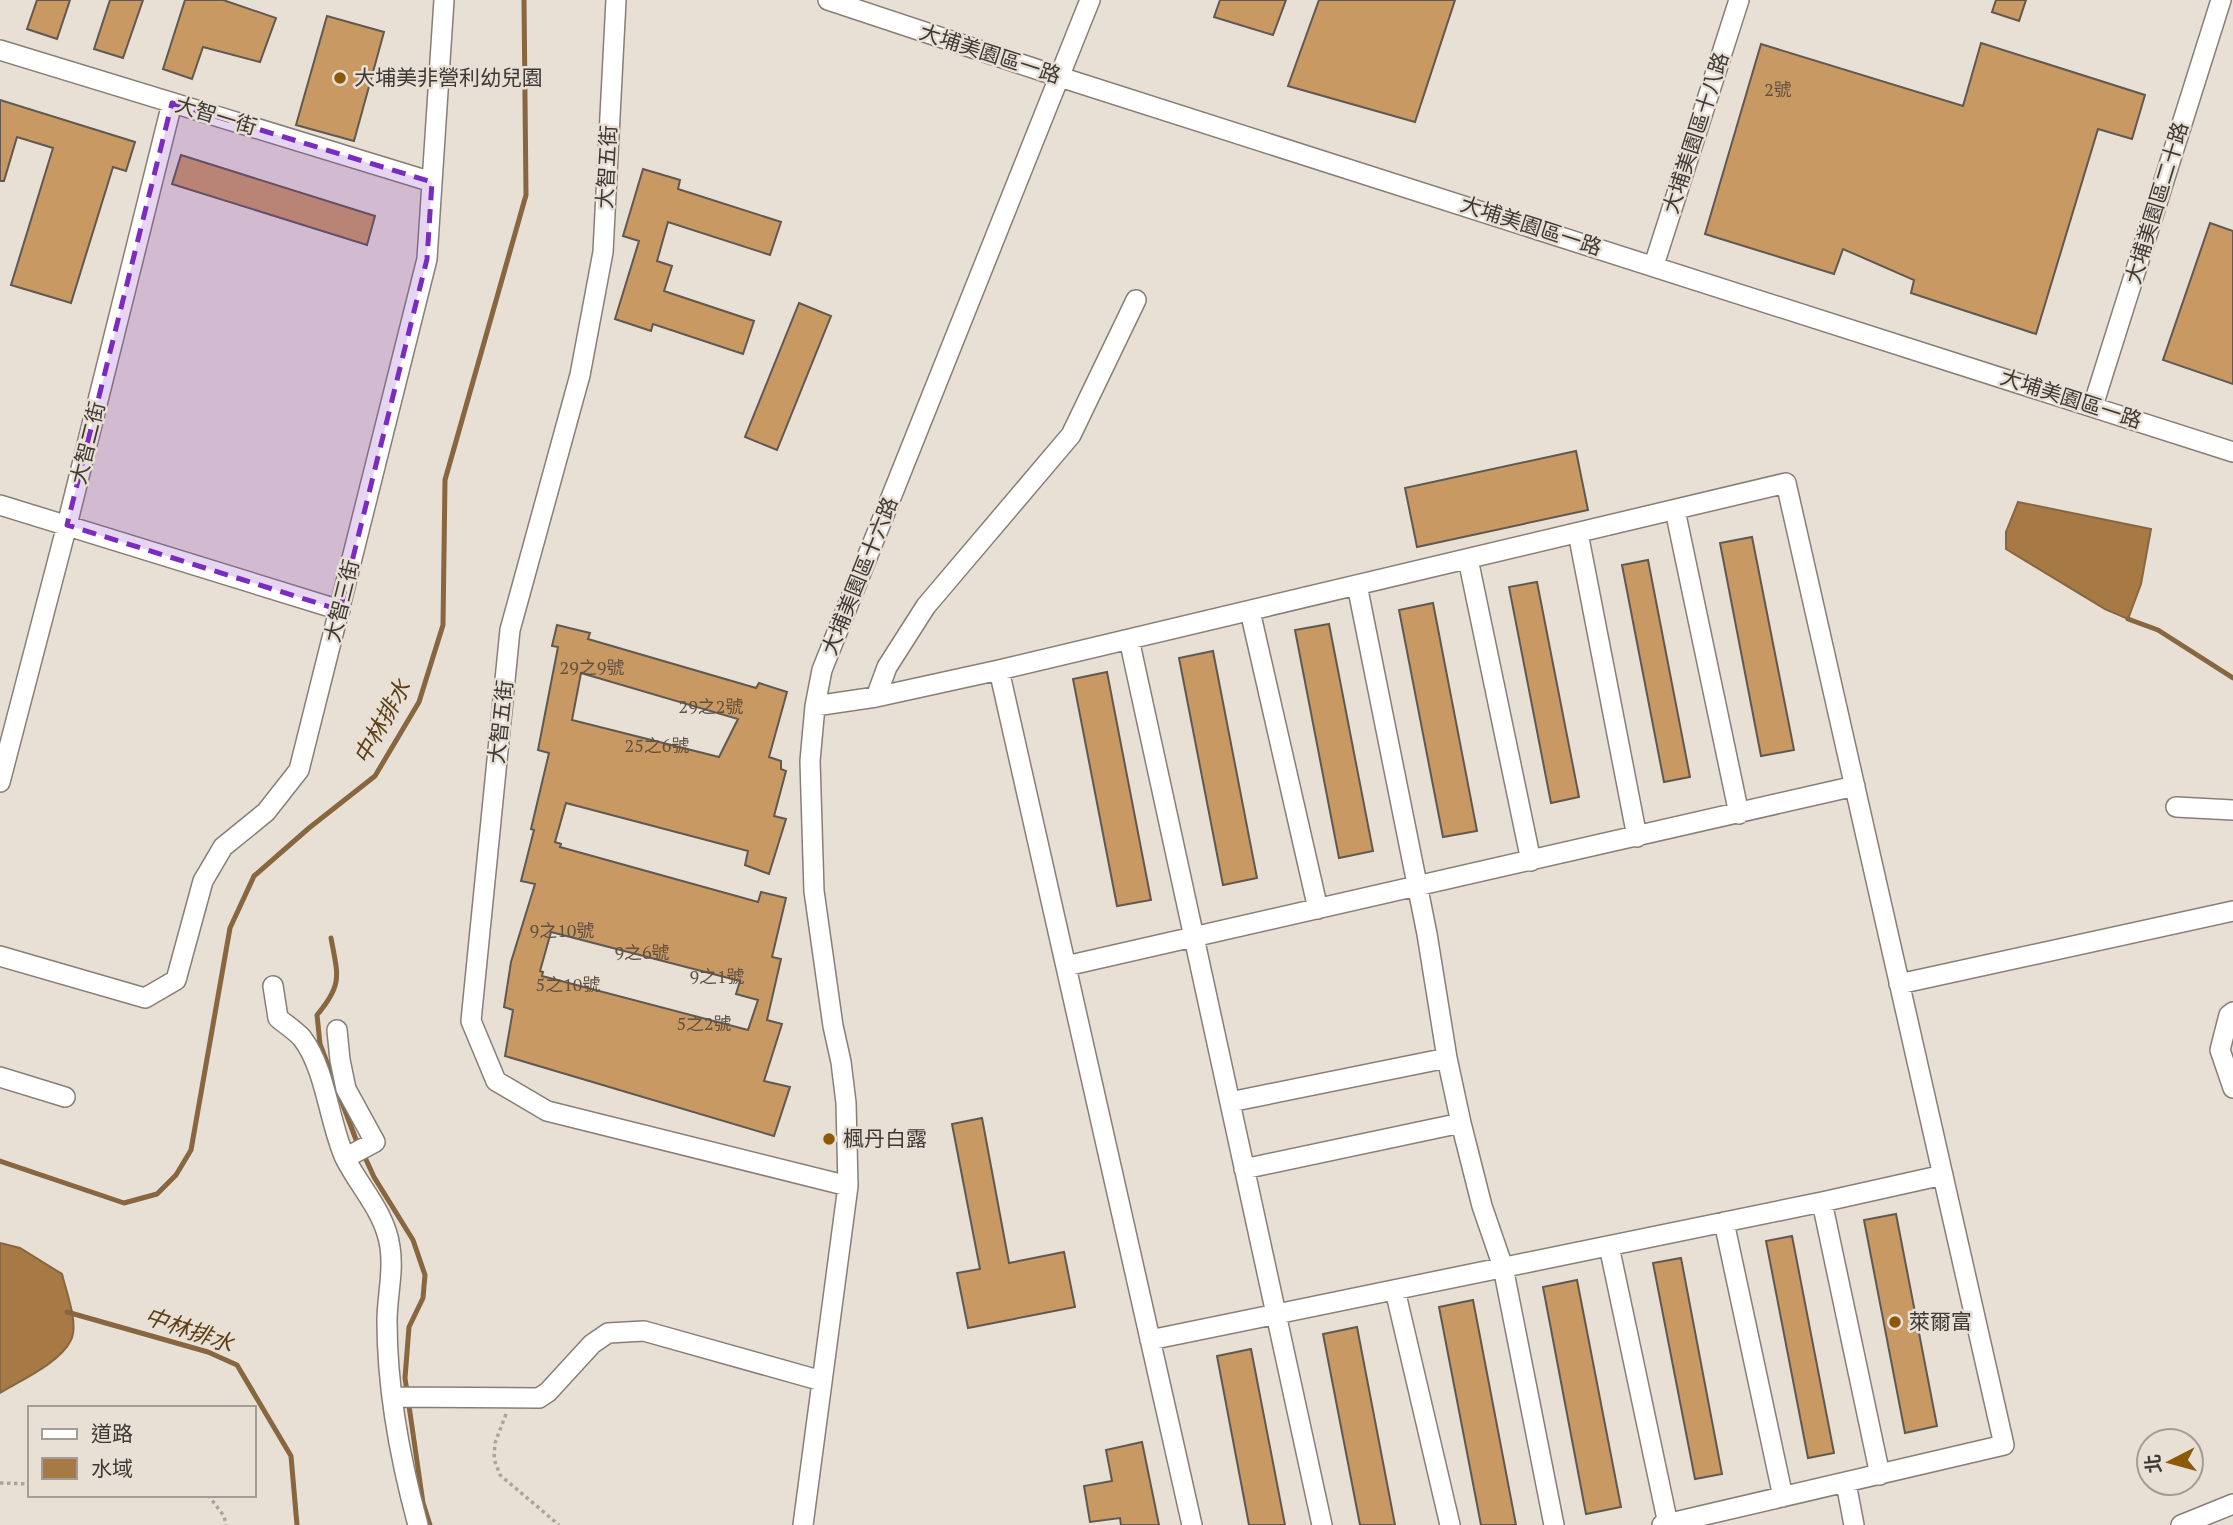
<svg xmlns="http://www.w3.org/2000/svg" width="2233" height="1525" font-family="'PT Serif','Noto Sans TC',serif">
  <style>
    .water { fill: #a77a45; stroke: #876640; stroke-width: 2 }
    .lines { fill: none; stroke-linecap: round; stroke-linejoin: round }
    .stream { stroke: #876640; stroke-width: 5 }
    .building { fill: #c89963; stroke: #615951; stroke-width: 2; fill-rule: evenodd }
    .minor-casing { stroke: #877f76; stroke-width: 22 }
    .path { stroke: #aca59d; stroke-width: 3.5; stroke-dasharray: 3.5 3.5; stroke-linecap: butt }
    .minor { stroke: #fff; stroke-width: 19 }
    .marked { fill: #7b2cbf; fill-opacity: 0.2; stroke: #7b2cbf; stroke-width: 5; stroke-dasharray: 14 9; stroke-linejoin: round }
    .poi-dot { fill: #8d5908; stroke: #e8dfd5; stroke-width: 2.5 }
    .labels { text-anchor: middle; stroke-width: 5; stroke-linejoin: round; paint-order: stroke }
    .number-label { font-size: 18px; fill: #605140 }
    .street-label { font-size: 21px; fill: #3d3935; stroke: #e8dfd5 }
    .poi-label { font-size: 21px; fill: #3d3935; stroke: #e8dfd5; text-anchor: start }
    .water-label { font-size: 23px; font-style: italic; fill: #5f3f15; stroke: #e8dfd5 }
  </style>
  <rect width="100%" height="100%" fill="#e8dfd5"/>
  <path class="water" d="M2018,502L2151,529L2141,584L2128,619L2105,609L2006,549V532Z
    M0,1243L20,1248L62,1274C66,1291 79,1324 71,1340C60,1363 21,1380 0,1393Z"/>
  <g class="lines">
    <path class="stream" d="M2128,619L2158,630L2233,678
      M331,938C338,976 343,984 317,1015L320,1044L358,1145
      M363,1153L374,1177L413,1240L425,1275L423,1298L409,1327L405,1378L423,1503L430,1525
      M0,1161L124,1203L157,1194L176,1175L191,1150L230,928L254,876L309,828L375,776L419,702L443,625L445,480L526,195L524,0
      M67,1312L208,1352L237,1365L291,1456L297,1525"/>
  </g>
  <path class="building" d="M37,0H70L57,39L27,29Z
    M110,0H143L123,58L94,49Z
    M185,0H223L276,18L260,62L203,47L192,79L163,69Z
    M1220,0H1286L1273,35L1214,17Z
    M1319,0H1455L1415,122L1288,86Z
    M1996,0H2026L2019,21L1992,12Z
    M327,16L384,32L354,141L296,125Z
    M1981,43L2145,95L2132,139L2098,129L2036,334L1911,293L1914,280L1843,249L1834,274L1705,234L1761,44L1963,106Z
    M0,100L135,142L126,171L113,167L71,303L11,285L53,148L17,137L4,181H0Z
    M181,155L375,216L367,245L172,184Z
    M643,169L680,180L678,189L781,222L770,255L668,222L657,261L672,266L664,291L754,321L743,354L653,324L651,331L615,319L639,241L623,236Z
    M2210,223L2233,231V384L2163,360Z
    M799,303L831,316L777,450L745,437Z
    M1576,451L1588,510L1417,547L1405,488Z
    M1752,537L1794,750L1761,756L1720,543Z
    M1648,560L1690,777L1664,782L1622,565Z
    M1537,582L1579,797L1551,803L1509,587Z
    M1433,603L1477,831L1443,837L1399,610Z
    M1329,624L1373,851L1339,858L1295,630Z
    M557,625L590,633L588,639L756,688L759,683L787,692L769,757L781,761V769L786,771L774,816L786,819L769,874L745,865L748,851L566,803L555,842L561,844L560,847L758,902L761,892L786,898L772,957L781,959L767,1020L782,1024L764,1081L790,1087L774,1136L505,1056L513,1010L504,1007L511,962L535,884L521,881L534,830L531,829L549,753L538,750L558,647L552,646ZM581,673L738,719L719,757L572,720ZM551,932L740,981L736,994L758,1000L748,1030L542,976L543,972L540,971Z
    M1213,651L1257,878L1223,885L1179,658Z
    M1107,672L1151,900L1117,906L1073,679Z
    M982,1118L1009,1263L1064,1252L1075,1307L968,1328L957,1273L980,1269L952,1124Z
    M1896,1214L1937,1426L1905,1433L1864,1220Z
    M1792,1236L1834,1453L1808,1458L1766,1241Z
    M1681,1258L1722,1474L1695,1479L1653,1263Z
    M1577,1280L1621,1507L1586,1514L1543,1287Z
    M1473,1300L1516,1525H1481L1439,1307Z
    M1357,1327L1395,1525H1360L1323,1334Z
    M1251,1349L1285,1525H1249L1217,1356Z
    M1142,1442L1159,1525H1121L1120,1518L1090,1522L1084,1486L1112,1481L1106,1450Z"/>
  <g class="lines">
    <g class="minor-casing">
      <path id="minor" d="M616,0L603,252L580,375L510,630L471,1021L496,1081L547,1111L848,1186
        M828,0L1060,77L2233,452
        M0,50L432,182
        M1654,265L1739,0
        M2093,406L2221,0
        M0,505L340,610
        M1675,510L1739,814
        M1578,533L1637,837
        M1468,559L1531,861
        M1357,585L1427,934L1447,1058
        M1250,611L1318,909
        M1129,639L1322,1525
        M999,670L1192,1525
        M876,697L999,670L1786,483L2004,1445L1662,1525
        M815,706L876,697L887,667L926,606L1071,435L1136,300
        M0,782L67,525L172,103
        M2176,807L2233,810
        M0,956L145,998L176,980L203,881L223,847L266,812L299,770L427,259L444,0
        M1066,966L1855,786
        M1899,984L2233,911
        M273,986L278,1018C285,1024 296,1031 302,1038C326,1069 329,1123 345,1158C360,1188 385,1212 390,1247C394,1272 387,1296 387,1321C387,1389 400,1459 418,1525
        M2233,1012L2229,1015L2220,1050L2233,1088
        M337,1030L340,1060L346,1089L375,1142L345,1158
        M0,1077L65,1097
        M1230,1102L1447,1058L1461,1123L1244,1169
        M1461,1123L1482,1206L1503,1267L1554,1525
        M1822,1202L1880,1475
        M1724,1222L1783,1497
        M1609,1246L1668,1524
        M1395,1290L1450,1525
        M1150,1340L1822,1202L1943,1175
        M393,1397L539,1398L548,1392L592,1344L608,1333L644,1331L822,1381
        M1846,1483L1854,1525
        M803,1525L848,1186L846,1103L841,1062L833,1026L814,891L810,761L815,706L822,670L1090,0
        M2181,1525L2233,1504"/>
    </g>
    <path class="path" d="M506,1414L495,1443L494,1459L500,1475L559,1525
      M0,1483L30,1484
      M208,1495L224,1516L226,1525"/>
    <use href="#minor" class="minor"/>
  </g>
  <path class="marked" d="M172,103L432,182L427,259L340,610L67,525Z"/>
  <g class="poi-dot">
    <circle cx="340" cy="78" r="7"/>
    <circle cx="829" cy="1139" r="7"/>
    <circle cx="1895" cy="1322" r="7"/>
  </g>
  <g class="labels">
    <g class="number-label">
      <text x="1778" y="96">2號</text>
      <text x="592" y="674">29之9號</text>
      <text x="711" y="713">29之2號</text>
      <text x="657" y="752">25之6號</text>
      <text x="562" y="937">9之10號</text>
      <text x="642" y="959">9之6號</text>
      <text x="717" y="983">9之1號</text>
      <text x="568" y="991">5之10號</text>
      <text x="704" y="1030">5之2號</text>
    </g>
    <g class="street-label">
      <text transform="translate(990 54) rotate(18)" y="7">大埔美園區一路</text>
      <text transform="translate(216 116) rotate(17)" y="7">大智一街</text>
      <text transform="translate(1696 133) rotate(-72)" y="7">大埔美園區十八路</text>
      <text transform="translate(607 167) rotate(-87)" y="7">大智五街</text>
      <text transform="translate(2157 203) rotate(-73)" y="7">大埔美園區二十路</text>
      <text transform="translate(1531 226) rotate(18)" y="7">大埔美園區一路</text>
      <text transform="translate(2071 399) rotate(18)" y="7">大埔美園區一路</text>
      <text transform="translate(88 443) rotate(-76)" y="7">大智二街</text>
      <text transform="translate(860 576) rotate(-68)" y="7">大埔美園區十六路</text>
      <text transform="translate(342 601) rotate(-76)" y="7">大智三街</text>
      <text transform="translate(501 722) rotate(-84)" y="7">大智五街</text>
    </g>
    <g class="poi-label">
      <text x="354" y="85">大埔美非營利幼兒園</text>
      <text x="843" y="1146">楓丹白露</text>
      <text x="1909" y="1329">萊爾富</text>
    </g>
    <g class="water-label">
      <text transform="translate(382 722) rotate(-61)" y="8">中林排水</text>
      <text transform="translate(189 1330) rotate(19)" y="8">中林排水</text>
    </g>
  </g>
  <rect x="28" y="1406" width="228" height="91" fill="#e8dfd5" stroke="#a49d95" stroke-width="2"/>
  <rect x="42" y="1429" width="35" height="10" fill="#ffffff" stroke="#a49d95" stroke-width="2"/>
  <text x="91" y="1441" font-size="21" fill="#3d3935">道路</text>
  <rect x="42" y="1458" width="35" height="21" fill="#a77a45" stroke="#a49d95" stroke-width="2"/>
  <text x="91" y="1476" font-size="21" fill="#3d3935">水域</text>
  <g transform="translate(2170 1462) rotate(264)"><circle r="33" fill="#e8dfd5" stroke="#a49d95" stroke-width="2"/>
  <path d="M0-5L12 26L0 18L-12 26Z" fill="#8d5908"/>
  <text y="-10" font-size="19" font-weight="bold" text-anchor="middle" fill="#3d3935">北</text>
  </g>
</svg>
